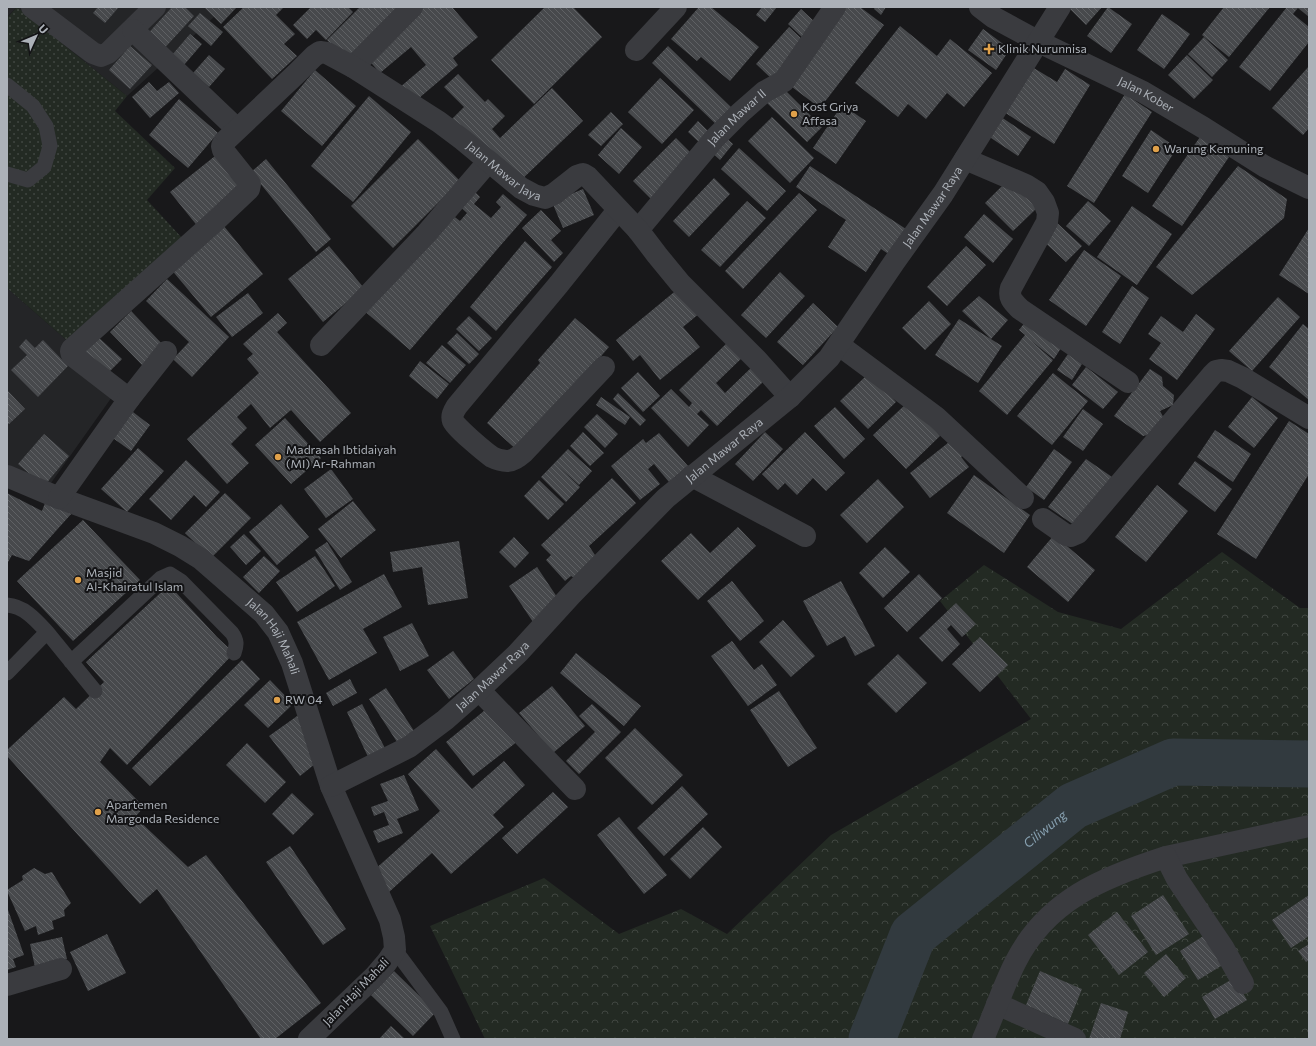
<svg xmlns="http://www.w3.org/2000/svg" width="1316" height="1046" font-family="Commissioner,sans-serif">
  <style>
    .built { fill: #242527 }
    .grass { fill: url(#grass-dots) }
    .forest { fill: url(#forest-crowns) }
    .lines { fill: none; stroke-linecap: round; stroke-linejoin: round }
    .river { stroke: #323a3f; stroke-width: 47 }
    .building { fill: url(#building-back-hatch) }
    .lane { stroke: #3a3b3f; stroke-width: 15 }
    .street { stroke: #3a3b3f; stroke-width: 22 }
    .poi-dot { fill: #e0a14a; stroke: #131315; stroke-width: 1.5 }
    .labels { text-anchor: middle; stroke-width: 4; stroke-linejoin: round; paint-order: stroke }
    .poi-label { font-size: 12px; fill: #acb1b8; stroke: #131315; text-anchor: start }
    .street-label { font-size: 12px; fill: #acb1b8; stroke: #131315 }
    .water-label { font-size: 13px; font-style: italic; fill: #87a0b0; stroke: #131315 }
  </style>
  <defs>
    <pattern id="grass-dots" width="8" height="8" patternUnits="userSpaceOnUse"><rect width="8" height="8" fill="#232a23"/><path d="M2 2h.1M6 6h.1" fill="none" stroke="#404641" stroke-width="1.8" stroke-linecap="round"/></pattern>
    <pattern id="forest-crowns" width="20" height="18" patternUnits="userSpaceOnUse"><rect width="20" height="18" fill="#232a23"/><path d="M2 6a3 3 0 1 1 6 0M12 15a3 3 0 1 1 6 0" fill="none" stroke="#404641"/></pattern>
    <pattern id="building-back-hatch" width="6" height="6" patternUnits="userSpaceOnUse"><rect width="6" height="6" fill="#47494c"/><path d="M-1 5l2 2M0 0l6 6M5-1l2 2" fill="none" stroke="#5f6164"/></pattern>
  </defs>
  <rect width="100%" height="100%" fill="#18181a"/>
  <path class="built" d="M7,7H225L127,96L17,7L7,17Z
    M7,288L71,344L114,394L46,490L7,472Z"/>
  <path class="grass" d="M17,7L127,96L115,111L175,168L147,200L184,240L71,344L7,288V18Z"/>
  <path class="forest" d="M1222,552L1300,608H1309V1039H485L430,926L544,878L619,934L681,909L727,934L831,835L1031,719L940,601L984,565L1058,612L1121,629Z"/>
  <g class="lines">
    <path class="river" id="s1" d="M872,1039L913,935L1073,806L1173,762L1309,764"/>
  </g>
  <path class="building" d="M98,7H119L105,23L93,13Z
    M172,7H185L194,16L160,53L144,38Z
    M204,7H237L221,24Z
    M244,7H284L276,15L295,34L284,44L297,56L272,79L223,27Z
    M311,7H348L353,12L326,40L316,30L307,39L293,25Z
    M360,7H400L347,60L327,40Z
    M424,7H452L478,37L453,58L458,65L412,104L399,88L426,65L411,47L380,73L366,57Z
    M545,7H573L602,37L534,104L491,60Z
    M699,7H711L759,47L730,81L701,57L697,61L671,39Z
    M762,7H777L765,22L756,15Z
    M846,7H860L884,25L820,108L788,84Z
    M875,7H886L881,15L874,9Z
    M1070,7H1102L1086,25L1069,8Z
    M1108,7L1132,24L1111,53L1087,36Z
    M1224,7H1270L1229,57L1202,35Z
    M1287,7H1309V17L1298,8L1293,14L1309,27V42L1270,91L1239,67Z
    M801,9L817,24L804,39L788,24Z
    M200,13L223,32L211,46L188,26Z
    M1162,14L1190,34L1164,69L1137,50Z
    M900,26L937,56L950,39L992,73L964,107L947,93L926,119L908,104L898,117L855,83Z
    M789,27L805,42L772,79L756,64Z
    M983,29L1010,49L996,70L968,50Z
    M190,34L202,44L184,65L172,55Z
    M1204,37L1228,60L1212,77L1188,54Z
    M130,46L152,65L130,89L109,70Z
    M668,46L737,113L721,129L652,63Z
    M209,55L225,69L209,87L193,73Z
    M1187,55L1213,80L1194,99L1168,75Z
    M1309,66V128L1303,135L1272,108Z
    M1032,67L1057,82L1065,69L1090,85L1054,144L1004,112Z
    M315,70L356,106L322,146L281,111Z
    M458,74L485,102L488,99L505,116L492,129L500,138L552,88L583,121L518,183L447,124L464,107L444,87Z
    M660,78L694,110L662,144L628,112Z
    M149,82L157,91L169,82L179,93L150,118L132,97Z
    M781,86L822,127L807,142L766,102Z
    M1125,94L1152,112L1094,203L1067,186Z
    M369,96L411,132L353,202L311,166Z
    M179,99L218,133L188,168L149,135Z
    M842,105L866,121L836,164L813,148Z
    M611,112L623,124L601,146L588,135Z
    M998,115L1031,137L1018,156L985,134Z
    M772,117L814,158L790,183L748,141Z
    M698,121L712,135L702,145L688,132Z
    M621,128L642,147L619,174L598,155Z
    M1151,130L1177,148L1148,193L1122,176Z
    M724,136L733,144L720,160L711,152Z
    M1200,137L1229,157L1182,226L1152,206Z
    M676,138L695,157L653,201L633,181Z
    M418,139L460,181L393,248L351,206Z
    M739,148L786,191L767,211L721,169Z
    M215,156L243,192L199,228L170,192Z
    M266,159L331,239L316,252L251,172Z
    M810,166L909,231L893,257L881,249L866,272L828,247L846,220L796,187Z
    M1238,166L1287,199L1284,218L1192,295L1156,267Z
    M714,178L730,194L689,237L673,221Z
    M1009,179L1037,208L1013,231L985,203Z
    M472,189L480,197L474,204L491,218L501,207L496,202L503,194L527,215L410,350L362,309L447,211L460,221L467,213L458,205Z
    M583,189L594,215L563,228L552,202Z
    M799,193L817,210L743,289L725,271Z
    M747,201L766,218L720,267L701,250Z
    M1088,201L1111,221L1089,246L1066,226Z
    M1132,206L1172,234L1137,285L1097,257Z
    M541,210L561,231L551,240L563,253L554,262L522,228Z
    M984,214L1013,239L993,263L964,237Z
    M1055,221L1082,246L1066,262L1040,238Z
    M223,225L263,274L211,317L170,268Z
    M1309,228V294L1279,275Z
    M525,241L552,267L496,331L470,307Z
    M329,246L364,288L323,322L288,279Z
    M966,246L986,265L947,306L927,287Z
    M1084,250L1121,276L1086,326L1049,300Z
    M780,272L805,296L766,338L741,315Z
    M167,279L229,337L192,377L173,359L189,342L146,301Z
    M1132,286L1149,298L1120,344L1102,332Z
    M679,288L700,313L683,327L700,347L660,380L640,355L633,361L616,340Z
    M248,293L263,313L232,337L216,317Z
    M979,296L1008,320L991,339L962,311Z
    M1278,297L1300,317L1252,371L1229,351Z
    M929,301L951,324L925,350L902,328Z
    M813,303L838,327L803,365L777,342Z
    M131,311L164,346L143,366L110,332Z
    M278,313L287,323L277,332L351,413L320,442L291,410L270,428L251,404L237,417L247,428L231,444L249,463L227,484L187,439L259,373L247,359L253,354L243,344Z
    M1196,314L1215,329L1177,380L1149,359L1161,343L1148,334L1161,316L1183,332Z
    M469,316L492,338L479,351L456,329Z
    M1029,317L1063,345L1054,359L1030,340L1053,360L1007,415L979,391L1025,335L1019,330Z
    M575,318L609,347L518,451L487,423L540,363L538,360Z
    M959,319L1002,346L978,383L935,355Z
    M1303,324L1309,329V400L1269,367Z
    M457,333L479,354L469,364L447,343Z
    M96,335L122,359L107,374L82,350Z
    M26,339L35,348L43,340L68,366L38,397L11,370L27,355L19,347Z
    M731,339L746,354L716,383L725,393L752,367L765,380L717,426L701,410L697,414L709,425L688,447L651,408L671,389L689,407L692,403L679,390Z
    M442,345L466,365L450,383L426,363Z
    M1068,354L1082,364L1072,380L1057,370Z
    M420,361L449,384L437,399L409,376Z
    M1086,367L1118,392L1103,409L1072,385Z
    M1150,369L1162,377L1163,386L1174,395L1173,405L1160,411L1166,422L1158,433L1143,436L1114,416Z
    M638,372L660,396L643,412L621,388Z
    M869,373L896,402L868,429L840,401Z
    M1053,373L1088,401L1052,445L1017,416Z
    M7,390L25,409L9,424L7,423Z
    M618,393L646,420L640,426L613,399Z
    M601,397L630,417L625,425L596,405Z
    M1252,397L1278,418L1254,448L1228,427Z
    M908,402L940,436L906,469L873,435Z
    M835,407L865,439L844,459L814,426Z
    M129,409L150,425L131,451L110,436Z
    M1083,409L1103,424L1083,451L1063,437Z
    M597,414L618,434L605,448L584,427Z
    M285,418L321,458L291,484L255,445Z
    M1289,421L1309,434V474L1256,559L1217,534Z
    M1215,430L1251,454L1233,482L1197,457Z
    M583,432L604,453L590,466L570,446Z
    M765,432L783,449L753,481L735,464Z
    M805,432L845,473L826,491L813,478L797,495L785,483L778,490L762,474Z
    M659,433L688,466L669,482L654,464L648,469L660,484L640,500L611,466L643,439L646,443Z
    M44,434L69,456L44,486L18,464Z
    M953,439L965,454L961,457L969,467L930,498L910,473Z
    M138,448L164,471L127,512L101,489Z
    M568,449L592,471L579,485L557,465L580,487L566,502L541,477Z
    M1054,449L1072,462L1044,500L1026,487Z
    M1086,459L1112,477L1074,525L1048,507Z
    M186,460L220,492L206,507L194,495L171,520L149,499Z
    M1195,461L1232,489L1215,512L1178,484Z
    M331,469L353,499L326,518L304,489Z
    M974,475L1030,515L1004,553L947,513Z
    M612,478L636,503L589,546L597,558L577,580L571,576L565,581L546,560L551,555L541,545Z
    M878,479L904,507L867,543L840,515Z
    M539,480L564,504L548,520L524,496Z
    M1157,485L1188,511L1146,562L1115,537Z
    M7,493L42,511L45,503L72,513L29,561L12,555L7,564Z
    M225,493L251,518L211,558L185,533Z
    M353,501L376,530L341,558L318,529Z
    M281,504L309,537L277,565L249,532Z
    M83,520L140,580L73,641L17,581Z
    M738,527L756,546L698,600L661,561L691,533L710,553Z
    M244,534L261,551L246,565L230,547Z
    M1054,535L1095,570L1068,602L1027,567Z
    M514,537L529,553L515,568L499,552Z
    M459,541L468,598L428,605L422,567L393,572L390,552Z
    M327,542L352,582L340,590L315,550Z
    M885,547L910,572L883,598L859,573Z
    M264,556L280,571L259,593L243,577Z
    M315,556L335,586L297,612L276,582Z
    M537,567L561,603L533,622L509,586Z
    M384,574L402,607L363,629L377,653L329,680L297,622Z
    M919,574L942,598L907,632L884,608Z
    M732,581L764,621L740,641L707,601Z
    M841,581L875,646L855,656L845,636L827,646L803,601Z
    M169,585L217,637L234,653L127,765L110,748L100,762L144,807L135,817L188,867L206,855L321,1003L275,1039H261L157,889L140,904L7,756V750L64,697L76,709L104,682L86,662Z
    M956,603L976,624L962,637L951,625L947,629L960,644L942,662L919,638Z
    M783,620L815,656L791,677L759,642Z
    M412,623L429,656L400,671L383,637Z
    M980,637L1008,665L980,692L952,664Z
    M732,641L754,670L762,664L777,685L748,706L711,656Z
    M453,651L474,679L449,699L427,670Z
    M576,653L641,706L624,726L560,673Z
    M898,654L927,683L896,713L867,684Z
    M242,660L260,679L150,786L132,768Z
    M350,679L357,693L333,706L326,693Z
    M270,680L293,704L268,728L244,705Z
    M552,686L585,726L553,753L519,713Z
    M386,688L416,734L399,745L369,699Z
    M779,691L817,748L788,767L750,710Z
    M362,704L387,752L369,759L347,712Z
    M592,704L621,732L579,774L566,761L595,732L579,716Z
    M490,706L518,741L473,776L446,742Z
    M300,714L315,764L300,776L269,736Z
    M635,728L683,775L652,805L605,758Z
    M247,743L286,782L265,803L226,765Z
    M436,749L472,789L504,761L525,785L493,815L504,827L451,874L432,853L389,892L372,872L440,811L408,774Z
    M404,775L419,810L397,819L403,833L378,843L373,831L389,825L384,812L374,816L371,807L388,801L380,784Z
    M682,786L708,814L664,856L637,828Z
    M553,792L568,807L517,854L502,838Z
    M292,793L314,814L293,835L272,814Z
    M619,817L667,875L644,894L597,835Z
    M703,827L722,847L690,879L670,859Z
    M290,846L346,929L323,945L266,862Z
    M34,868L45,874L52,872L71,903L64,910L65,916L52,921L54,929L38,935L36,926L25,931L7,891V890L23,880L22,876Z
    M1163,895L1189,934L1156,955L1131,916Z
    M1309,895V936L1291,948L1272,920Z
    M7,907L24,955L13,959L16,967L7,970Z
    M1117,912L1148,952L1119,975L1088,935Z
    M1208,933L1226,963L1198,980L1180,951Z
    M107,934L126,973L88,991L70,952Z
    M62,937L67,959L35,967L30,944Z
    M1309,944V960L1306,962L1298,951Z
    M1166,954L1186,978L1164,997L1144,973Z
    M394,971L436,1012L413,1036L371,995Z
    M1040,971L1082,989L1068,1024L1026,1005Z
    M1234,978L1247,1000L1215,1019L1202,997Z
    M1101,1003L1128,1012L1120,1039H1089Z
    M391,1026L405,1039H379Z"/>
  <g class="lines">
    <path class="lane" d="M7,85L33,106L46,126L50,146L44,167L28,180L7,174
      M7,605C24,606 36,620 47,632L7,673
      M47,632L95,691
      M71,662L161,578L170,574L181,581L232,633C237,640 237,645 234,653
      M395,950L441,1012L453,1039"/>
    <g class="street">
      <path d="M32,7L93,53L101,56L108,53L155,7"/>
      <path id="s2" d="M980,7L993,17L1039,42L1143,92L1204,128L1264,166L1309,188"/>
      <path d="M133,30L237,129"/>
      <path d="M636,50L676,7"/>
      <path d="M353,67L412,7"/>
      <path d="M965,159L1026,185L1037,192L1044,202L1048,213L1047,222L1011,288C1008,298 1013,302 1020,309L1128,382"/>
      <path id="s3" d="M638,230L715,138L740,113L764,92L784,81L835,7"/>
      <path d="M321,345L427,233L488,162"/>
      <path d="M839,345L936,417L1023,498"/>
      <path d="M604,367L523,453C518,457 513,461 507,461C502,461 496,459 492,457C485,452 455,427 453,421C451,415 454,411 457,406L559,284L618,210"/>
      <path id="s4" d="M129,399L72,355L71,351L72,349L212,224L249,189L250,184L223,150L222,146L224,142L296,74L314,56L320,52L327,53L353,67L439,122L463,140L521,188L534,195L545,198L554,194L577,176L583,174L588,177L638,230L657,255L680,283L757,360L790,397"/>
      <path id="s5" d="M7,476L59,498L154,533L180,546L201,559L264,614L278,632L292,663L331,786L390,920L394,937L395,950L387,962L375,976L309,1039"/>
      <path d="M692,476L805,536"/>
      <path d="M59,498L129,399L166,352"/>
      <path d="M1043,519L1066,535L1071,536L1078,533L1212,375L1216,371L1221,370L1228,371L1243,378L1309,418"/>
      <path d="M479,690L575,789"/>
      <path id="s6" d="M331,786L409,747L445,720L479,690L518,653L571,595L666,498L790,397L829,358L895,261L943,194L1060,7"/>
      <path d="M1166,857L1309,826"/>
      <path d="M7,985L61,969"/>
      <path d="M997,1004L1075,1039"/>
      <path d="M983,1039C994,1014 1003,987 1015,963C1046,900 1104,877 1166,857L1177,879L1224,949L1243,983"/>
    </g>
  </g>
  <g class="poi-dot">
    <path d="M987 43h4v4h4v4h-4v4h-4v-4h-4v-4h4z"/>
    <circle cx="794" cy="114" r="4"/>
    <circle cx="1156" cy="149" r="4"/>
    <circle cx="278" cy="457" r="4"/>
    <circle cx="78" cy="580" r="4"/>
    <circle cx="277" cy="700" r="4"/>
    <circle cx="98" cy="812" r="4"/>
  </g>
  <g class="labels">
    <g class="poi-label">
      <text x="998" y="53">Klinik Nurunnisa</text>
      <text x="802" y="111">Kost Griya<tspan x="802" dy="14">Affasa</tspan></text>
      <text x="1164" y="153">Warung Kemuning</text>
      <text x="286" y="454">Madrasah Ibtidaiyah<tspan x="286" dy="14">(MI) Ar-Rahman</tspan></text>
      <text x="86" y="577">Masjid<tspan x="86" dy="14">Al-Khairatul Islam</tspan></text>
      <text x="285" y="704">RW 04</text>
      <text x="106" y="809">Apartemen<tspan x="106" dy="14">Margonda Residence</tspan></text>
    </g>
    <g class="street-label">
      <text dy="4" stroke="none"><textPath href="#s2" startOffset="188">Jalan Kober</textPath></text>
      <text dy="4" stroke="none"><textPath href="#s3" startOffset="150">Jalan Mawar II</textPath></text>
      <text dy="4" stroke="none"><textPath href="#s4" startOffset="726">Jalan Mawar Jaya</textPath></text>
      <text dy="4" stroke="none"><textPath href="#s6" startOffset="844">Jalan Mawar Raya</textPath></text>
      <text dy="4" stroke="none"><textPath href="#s6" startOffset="521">Jalan Mawar Raya</textPath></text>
      <text dy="4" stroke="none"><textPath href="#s5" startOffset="319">Jalan Haji Mahali</textPath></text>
      <text dy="4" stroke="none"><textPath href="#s6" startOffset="197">Jalan Mawar Raya</textPath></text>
      <text transform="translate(356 992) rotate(-46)" y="4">Jalan Haji Mahali</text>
    </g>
    <g class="water-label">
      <text dy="5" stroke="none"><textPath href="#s1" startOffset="281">Ciliwung</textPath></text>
    </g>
  </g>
  <rect width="1316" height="1046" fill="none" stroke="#acb1b8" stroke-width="16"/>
  <g transform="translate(36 36) rotate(46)" stroke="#131315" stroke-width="3" paint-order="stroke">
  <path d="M0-3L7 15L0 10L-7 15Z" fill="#acb1b8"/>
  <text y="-6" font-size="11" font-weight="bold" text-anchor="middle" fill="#acb1b8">U</text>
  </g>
</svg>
